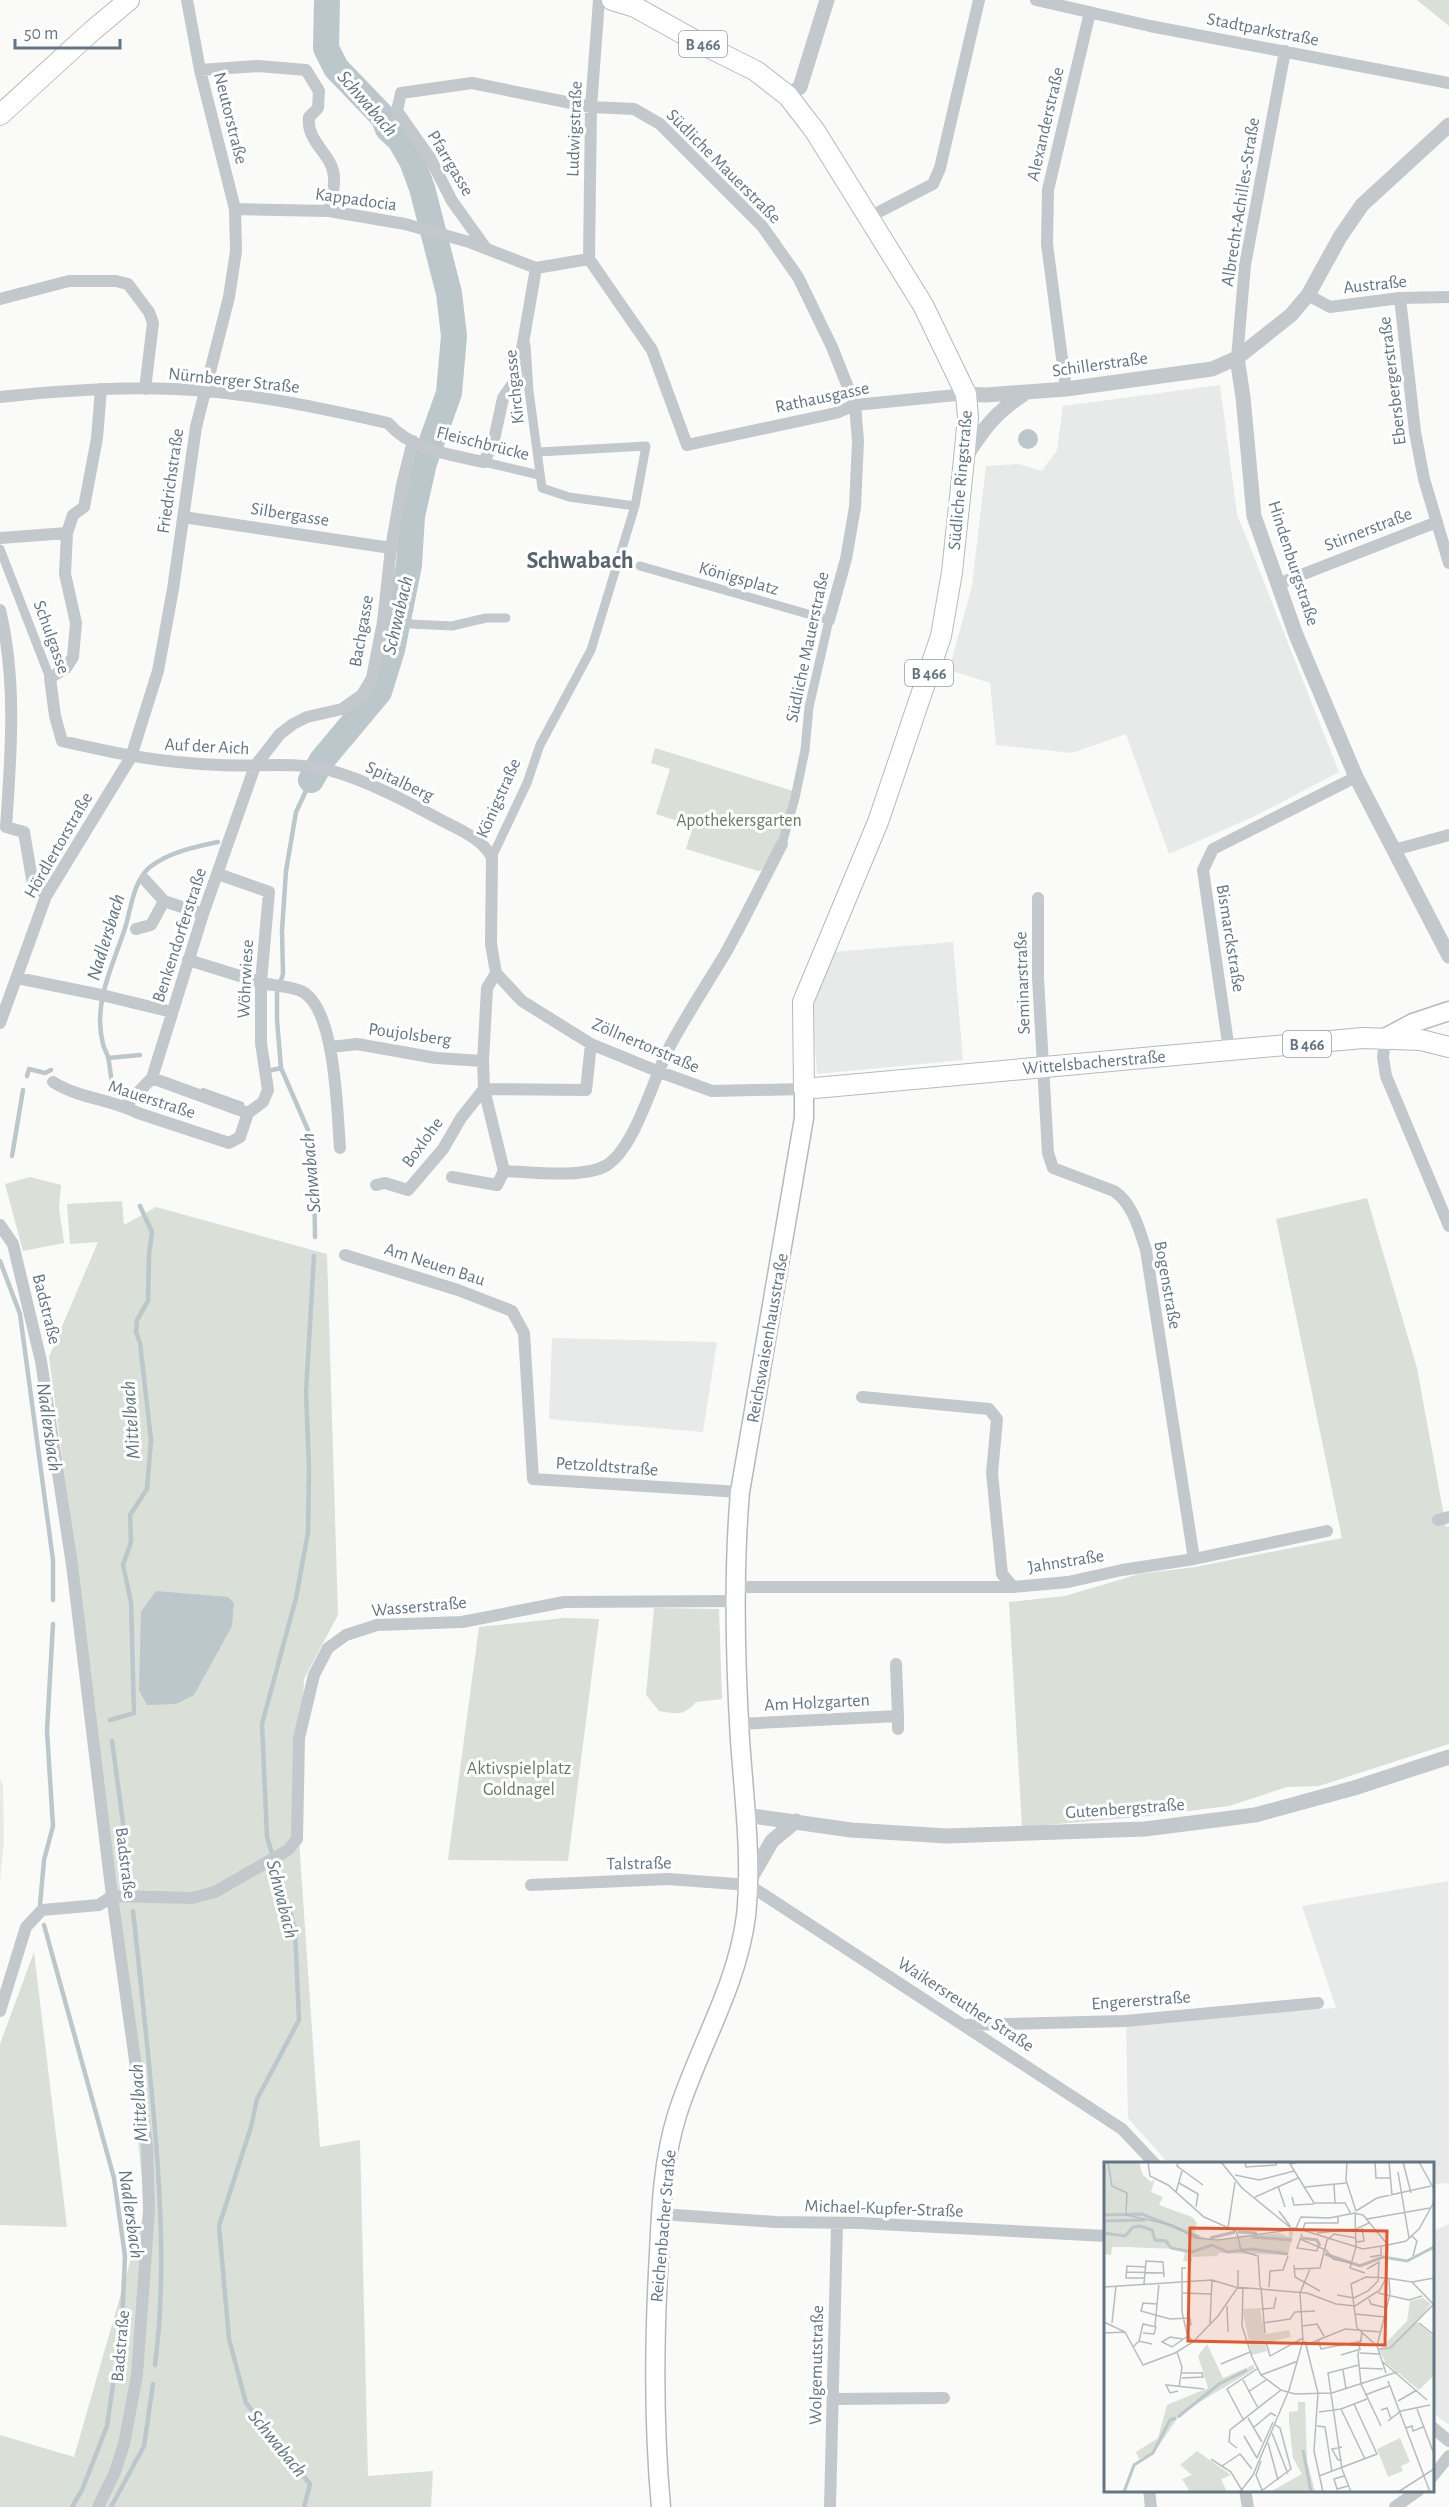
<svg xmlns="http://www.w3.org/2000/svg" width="1449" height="2507" font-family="'Alegreya Sans',sans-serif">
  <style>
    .built { fill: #e8e9e9 }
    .green { fill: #dadfd7 }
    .water { fill: #bbc7cb }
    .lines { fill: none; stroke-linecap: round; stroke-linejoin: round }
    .stream { stroke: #bbc7cb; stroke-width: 4.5 }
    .river { stroke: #bbc7cb; stroke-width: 26 }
    .secondary-casing { stroke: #b3babf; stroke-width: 21 }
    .primary-casing { stroke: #b5babe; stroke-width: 22 }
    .pedestrian { stroke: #c3c8cc; stroke-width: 9 }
    .minor { stroke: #c3c8cc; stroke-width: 12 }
    .tertiary { stroke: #c3c8cc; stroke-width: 15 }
    .secondary { stroke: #fff; stroke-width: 18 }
    .primary { stroke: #fff; stroke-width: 20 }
    .labels { text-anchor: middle; stroke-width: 6; stroke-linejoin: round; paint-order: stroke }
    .shield { fill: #fff; stroke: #939fa8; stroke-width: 1.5 }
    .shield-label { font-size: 16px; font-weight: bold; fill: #657683 }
    .street-label { font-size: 18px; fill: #657683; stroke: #fff }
    .park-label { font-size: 18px; fill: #687a64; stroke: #fff }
    .water-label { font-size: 20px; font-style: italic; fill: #60757c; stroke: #fff }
    .district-label { font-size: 24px; font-weight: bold; fill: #57646e; stroke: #fff }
    .inset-river { fill: none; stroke: #bbc7cb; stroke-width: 3 }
    .inset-road { fill: none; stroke: #b5bdc2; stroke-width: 1.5 }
    .view { fill: #e4572e; fill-opacity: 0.15; stroke: #e4572e; stroke-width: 3 }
    .inset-edge { fill: none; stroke: #657683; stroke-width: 3 }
  </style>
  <rect width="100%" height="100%" fill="#fafaf8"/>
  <path class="built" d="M1220,385L1237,514L1339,772L1255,816L1169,854L1126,734L1072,753L996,745L990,683L949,670L972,586L986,466L1019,464L1042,471L1057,450L1063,406Z
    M953,942L963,1060L817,1074L812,1005L833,952Z
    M552,1338L717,1342L703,1432L549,1419Z
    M0,1779L3,1785L4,1841L0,1881Z
    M1448,1881L1449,2183L1433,2184L1432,2164L1168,2163L1128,2118L1126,2022L1336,2008L1302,1906Z
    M1449,2224V2425L1432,2412L1433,2231Z"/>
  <path class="green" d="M1417,0H1449V26Z
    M655,748L793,791L782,834L768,868L758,871L686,849L693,826L656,814L670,769L651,763Z
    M30,1177L61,1185L59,1208L64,1243L23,1251L5,1184Z
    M1367,1198L1417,1368L1446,1527L1449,1526V1744L1319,1786L1287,1787L1229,1806L1149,1816L1022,1827L1009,1602L1065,1596L1139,1574L1195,1567L1342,1538L1276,1219Z
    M122,1201L124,1225L156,1207L327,1254L338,1615L304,1679L299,1840L320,2147L360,2140L368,2476L433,2471L431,2507H0V2435L74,2457L145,2210L95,1707L49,1357L98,1242L70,1244L67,1204Z
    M654,1608L719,1609L722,1699L696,1702C684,1716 676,1714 659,1711L646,1695Z
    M564,1618L599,1619L568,1861L448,1860L479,1627Z
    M34,1952L67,2227L0,2225V2044Z"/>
  <path class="water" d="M1018 439a10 10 0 1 1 20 0a10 10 0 1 1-20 0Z
    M156,1591L228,1597L234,1603L232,1626L194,1695L176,1704L147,1705L139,1690L141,1612Z"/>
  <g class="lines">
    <path class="stream" d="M311,780L296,812L286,871L282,931L283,974L277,993V1020L281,1068L308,1130L314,1171L315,1237
      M108,1058L140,1055
      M272,1070L281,1068
      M27,1076L29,1069L45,1073L51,1070
      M203,1090L242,1104
      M115,1093C110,1080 111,1070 108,1057C107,1053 104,1049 103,1044C92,1002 114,964 126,925C131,907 134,880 150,867C169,852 195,847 218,842
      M12,1156L23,1090
      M0,1261L20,1314L53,1560V1600
      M110,1720L134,1713L131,1602L123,1565L131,1542L130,1515L147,1489L151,1440L140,1343L136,1332L137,1320L148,1301L149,1254L152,1232L140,1206
      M112,1741L131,1882
      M40,1905L44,1860L53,1826L47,1731L53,1624
      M133,1911C142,1993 151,2074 157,2156C162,2226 164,2295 155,2365
      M44,1925L114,2178L125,2256L122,2322L107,2426L82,2490L72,2507
      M111,2507L144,2446L153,2384
      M304,2507L310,2484L246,2403L229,2339L219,2226L251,2127L257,2099L299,2020L295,1929L267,1837L262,1724L296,1598L308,1532L309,1468L306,1392L314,1256"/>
    <path class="river" d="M311,780L322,760L379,692L392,650L409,565L412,516L424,463L449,393L454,336L449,293L422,188L412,161L400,140L388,129L384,118L336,68L326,48L327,0"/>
    <g class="secondary-casing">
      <path id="secondary" d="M1385,1038L1413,1023L1449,1011
        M661,2507C653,2421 654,2340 659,2254C661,2208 663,2160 677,2115C698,2048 737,1987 746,1916C752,1858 744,1798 740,1740C735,1657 733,1574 740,1492L804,1118V1089"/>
    </g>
    <g class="primary-casing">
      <path id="primary" d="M612,0L635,7L696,41L756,71L788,96L815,131L923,305L966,394L968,417L964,459L952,572L941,636L878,822L803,1002L804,1089L1363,1038L1421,1040L1449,1047
        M0,115L92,31L129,0"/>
    </g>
    <path class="pedestrian" d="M526,345L529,391L542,488L569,497L635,506
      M484,462L539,475
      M0,549L50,678
      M640,566L829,620L809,707L805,750L795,798L782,844
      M411,624L452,626L486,618H506
      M492,857L527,783L540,745L591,650L635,506L646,446L539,452"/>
    <path class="minor" d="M1036,0L1150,26L1449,83
      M200,70L258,66L306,70L319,91L318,108L309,117C306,143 333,154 334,177C335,188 331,200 329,211
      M235,209L329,211L405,224L469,242L536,268L589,259
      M869,217L933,184L940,168L979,0
      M485,247L452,201L430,158L397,111L401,93L472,83L591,107L634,109L660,124L762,226L798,277L832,347L855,405L858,441L855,507L846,559L829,620
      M589,259L652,350L687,445L836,413L855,405L966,394
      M589,259L591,107L599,0
      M1308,295L1330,307L1400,298L1449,297
      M1400,298L1415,432L1424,479L1449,563
      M0,299L69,281H116L128,284L149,312L153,323L145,389
      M1237,358L1245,265L1285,51
      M101,389L97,438L84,507L73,515L67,533L65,574L76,623L73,657L66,668L50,678L55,716L62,741C118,754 162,763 220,765C256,767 293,761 329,770C368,781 406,801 441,820C460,830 481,838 492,857L491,944L496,973
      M1066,389L1047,244L1048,190L1090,12
      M0,397C68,390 137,385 205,391C266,396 328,410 388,423C411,450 451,455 484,462L494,440L503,398L517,378L536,268
      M183,517L391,548
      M0,538L67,533
      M1278,584L1437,522
      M0,610C17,681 11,755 6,827L24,832L32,879L46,896
      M1394,850L1449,835
      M145,880L164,901L203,914
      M1038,898V978L1048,1153L1053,1168L1114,1191C1133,1204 1139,1229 1146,1250L1194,1559
      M136,929L151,925L164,901
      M188,960C215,968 241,977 267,984C278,986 294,987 303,992C336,1011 337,1113 340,1148
      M496,973L522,1001L591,1044L657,1071L712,1091L804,1089
      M17,978L106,996L172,1012
      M0,1023L46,896L131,757L158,671L173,589L196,427L229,297L236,251L235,209L200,70L187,0
      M1385,1038L1383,1057L1386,1076L1449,1226
      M331,1047L357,1044L436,1058L483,1061
      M1229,1050L1203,870L1213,849L1356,777
      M152,1078L248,1113
      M53,1082C80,1099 111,1099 138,1113L229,1143L240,1137L248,1113L263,1102L268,1090L261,1043V982L269,892L218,874
      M484,1089L586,1090L591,1044
      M125,1106L152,1078L203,914L255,766L280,734L293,724L307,717L342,709L362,695L372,678L383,622L391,548L402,485L413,441
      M504,1171C532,1172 584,1179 607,1165C636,1147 654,1075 671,1044C688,1013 707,984 725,954C745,918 763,881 782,844
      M452,1177L497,1185L504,1171L484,1089L483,1061L487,988L496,973
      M376,1185L385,1183L408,1190L443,1149L461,1118L484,1089
      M0,1225L13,1244L41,1361L72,1565L112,1896L147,2146L149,2210L137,2375L124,2444L115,2472L98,2507
      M345,1255L458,1290L512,1311L524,1333L533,1479L740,1492
      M862,1397L989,1409L997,1419L992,1473L1002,1574L1013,1587
      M1438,1520L1449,1517
      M735,1587H1013L1068,1582L1122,1570L1194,1559L1327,1531
      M896,1664L898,1716
      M739,1724L898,1716V1729
      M531,1885L668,1879L749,1885L1122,2129L1155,2164
      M112,1896L192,1898L215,1892L288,1850L297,1839L299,1738L314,1675L328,1648L346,1635L377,1625L462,1622L564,1602L735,1601
      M0,2011L26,1927L42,1910L99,1905L112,1896
      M965,2025L1125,2021L1318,2003
      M661,2214L776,2222L860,2223L1106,2236
      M834,2399L944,2398
      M1432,2427L1449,2441
      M1432,2477L1449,2456
      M1149,2490L1151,2507
      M1245,2490L1248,2507
      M830,2507L837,2224
      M1395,2507L1419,2490"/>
    <path class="tertiary" d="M788,96L800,87L827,0
      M1237,358L1243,397L1254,516L1296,635L1356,777L1449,956
      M966,394L986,395L1066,389L1212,369L1237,358L1291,315L1308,295L1340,237L1362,205L1449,125
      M966,456C985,427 995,413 1024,394
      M745,1815L851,1830L947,1836L1145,1829L1255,1815L1354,1788L1449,1757
      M749,1881L772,1841L796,1821"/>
    <use href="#secondary" class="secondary"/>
    <use href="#primary" class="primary"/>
  </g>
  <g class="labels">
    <g class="shield">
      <rect x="679" y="31" width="48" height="26" rx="4.5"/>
      <rect x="905" y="660" width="48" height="26" rx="4.5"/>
      <rect x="1283" y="1031" width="48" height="26" rx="4.5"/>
    </g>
    <g class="shield-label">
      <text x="703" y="50">B 466</text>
      <text x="929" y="679">B 466</text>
      <text x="1307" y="1050">B 466</text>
    </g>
    <g class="street-label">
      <text transform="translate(1263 29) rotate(11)" y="6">Stadtparkstraße</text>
      <text transform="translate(231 118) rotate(76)" y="6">Neutorstraße</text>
      <text transform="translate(1045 124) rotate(-77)" y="6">Alexanderstraße</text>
      <text transform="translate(574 129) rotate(-88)" y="6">Ludwigstraße</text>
      <text transform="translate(451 163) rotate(59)" y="6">Pfarrgasse</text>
      <text transform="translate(724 166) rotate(45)" y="6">Südliche Mauerstraße</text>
      <text transform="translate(356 199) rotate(8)" y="6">Kappadocia</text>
      <text transform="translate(1240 202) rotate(-81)" y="6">Albrecht-Achilles-Straße</text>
      <text transform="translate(1375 284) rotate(-6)" y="6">Austraße</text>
      <text transform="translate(1100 364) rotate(-8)" y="6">Schillerstraße</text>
      <text transform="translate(234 380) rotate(6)" y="6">Nürnberger Straße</text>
      <text transform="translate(1392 381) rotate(-97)" y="6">Ebersbergerstraße</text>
      <text transform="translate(514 387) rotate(-96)" y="6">Kirchgasse</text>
      <text transform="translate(822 397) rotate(-12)" y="6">Rathausgasse</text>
      <text transform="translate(483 443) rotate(14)" y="6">Fleischbrücke</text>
      <text transform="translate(960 480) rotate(-85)" y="6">Südliche Ringstraße</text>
      <text transform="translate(170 481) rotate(-82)" y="6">Friedrichstraße</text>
      <text transform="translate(290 514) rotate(9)" y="6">Silbergasse</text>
      <text transform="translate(1368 529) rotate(-21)" y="6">Stirnerstraße</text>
      <text transform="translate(1294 563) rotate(72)" y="6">Hindenburgstraße</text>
      <text transform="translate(739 578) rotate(16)" y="6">Königsplatz</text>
      <text transform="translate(361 631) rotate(-80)" y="6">Bachgasse</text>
      <text transform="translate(52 637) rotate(70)" y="6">Schulgasse</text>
      <text transform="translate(807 647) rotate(-78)" y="6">Südliche Mauerstraße</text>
      <text transform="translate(207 746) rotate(3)" y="6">Auf der Aich</text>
      <text transform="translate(400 781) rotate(25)" y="6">Spitalberg</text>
      <text transform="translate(498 798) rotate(-66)" y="6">Königstraße</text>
      <text transform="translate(58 845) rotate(-60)" y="6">Hördlertorstraße</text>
      <text transform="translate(179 935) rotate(-72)" y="6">Benkendorferstraße</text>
      <text transform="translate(1231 938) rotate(81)" y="6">Bismarckstraße</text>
      <text transform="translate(245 979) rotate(-87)" y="6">Wöhrwiese</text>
      <text transform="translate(1022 983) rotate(-92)" y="6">Seminarstraße</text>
      <text transform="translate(410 1034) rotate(8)" y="6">Poujolsberg</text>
      <text transform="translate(646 1045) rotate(23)" y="6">Zöllnertorstraße</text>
      <text transform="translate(1094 1062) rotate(-5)" y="6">Wittelsbacherstraße</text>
      <text transform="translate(152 1099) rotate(18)" y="6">Mauerstraße</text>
      <text transform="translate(422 1142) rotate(-54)" y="6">Boxlohe</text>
      <text transform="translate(435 1264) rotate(18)" y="6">Am Neuen Bau</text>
      <text transform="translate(1168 1285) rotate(80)" y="6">Bogenstraße</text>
      <text transform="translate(47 1309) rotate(76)" y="6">Badstraße</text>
      <text transform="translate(767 1338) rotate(-80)" y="6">Reichswaisenhausstraße</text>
      <text transform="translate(607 1466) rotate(4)" y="6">Petzoldtstraße</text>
      <text transform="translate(1066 1561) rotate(-9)" y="6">Jahnstraße</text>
      <text transform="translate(419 1606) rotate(-5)" y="6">Wasserstraße</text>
      <text transform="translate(817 1702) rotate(-3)" y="6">Am Holzgarten</text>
      <text transform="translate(1125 1808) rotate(-4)" y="6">Gutenbergstraße</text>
      <text transform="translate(126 1863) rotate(83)" y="6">Badstraße</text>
      <text transform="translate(639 1863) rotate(-1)" y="6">Talstraße</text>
      <text transform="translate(1141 2000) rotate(-4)" y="6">Engererstraße</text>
      <text transform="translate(966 2004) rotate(33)" y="6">Waikersreuther Straße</text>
      <text transform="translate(884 2208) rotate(2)" y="6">Michael-Kupfer-Straße</text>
      <text transform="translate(663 2226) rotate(-85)" y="6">Reichenbacher Straße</text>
      <text transform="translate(120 2346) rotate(-85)" y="6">Badstraße</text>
      <text transform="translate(816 2365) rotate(-89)" y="6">Wolgemutstraße</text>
    </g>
    <g class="park-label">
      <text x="739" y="826">Apothekersgarten</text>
      <text x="519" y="1774">Aktivspielplatz<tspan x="519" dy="21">Goldnagel</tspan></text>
    </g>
    <g class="water-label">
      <text transform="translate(368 103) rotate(49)" y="7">Schwabach</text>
      <text transform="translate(397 615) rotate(-77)" y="7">Schwabach</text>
      <text transform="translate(105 937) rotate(-73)" y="7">Nadlersbach</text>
      <text transform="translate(310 1173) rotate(-95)" y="7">Schwabach</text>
      <text transform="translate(130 1420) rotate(-94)" y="7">Mittelbach</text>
      <text transform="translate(50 1427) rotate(82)" y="7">Nadlersbach</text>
      <text transform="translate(283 1899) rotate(76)" y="7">Schwabach</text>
      <text transform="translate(138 2103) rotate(-94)" y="7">Mittelbach</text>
      <text transform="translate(132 2214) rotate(82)" y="7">Nadlersbach</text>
      <text transform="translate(278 2443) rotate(51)" y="7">Schwabach</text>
    </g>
    <g class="district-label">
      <text x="580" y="568">Schwabach</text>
    </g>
  </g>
  <g transform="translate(1104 2162)">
    <rect width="330" height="330" fill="#fafaf8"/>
    <path d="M0,0H35L39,13L47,20L51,17L47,30L59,35L55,43L88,55L93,61L90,72L109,78L176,71L185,75V69L190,68L184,93L114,91V94L88,95V100L79,99L81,91L72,87L23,85H8L7,93L0,92ZM319,136L327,142L313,160L330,175V213L315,228L282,201L275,188L303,159L306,139ZM156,146L161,172L185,168L187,175L161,181L163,189L148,193L138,147ZM103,182L119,216L149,203L151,207L77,251L49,292L35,297L32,290L54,276L63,243L104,226L94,194ZM194,240H201L203,299L211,330H166L198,312L189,296L185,260V250L194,249ZM296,276L306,300L297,304L299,309L284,315L273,287ZM93,289L127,313L117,317L123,330H86L78,317L88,313L76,303Z" fill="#dadfd7"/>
    <path class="inset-river" d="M0,53L38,52L95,75M0,59L41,58M134,70L153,71M0,71L21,74L29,65L36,64L48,68L51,78L62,79L67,86L88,90L108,83L124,90L147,87L184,92M148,75L188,78M106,76L131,70M198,76L213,78L216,84M221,92L256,104L279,95L303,99L330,85M74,255L115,222L143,208M199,288L207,330M20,330L30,303L49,291L66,258L72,256"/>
    <path class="inset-road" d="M4,0L8,24L23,31L22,53L68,63L91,76L114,78L185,68L186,64L175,49M44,0L46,14L64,23L100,55L132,69L134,75M74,0L73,4L99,23M117,0L138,26L187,66H192L197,55L225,56L251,51M141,0L142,5L172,3V0M196,0L186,2L210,41H241L247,52M243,0L242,18L252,49M271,0L272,16H286M285,0L288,33M299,0L307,31M315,0L330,27M294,10L305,76M131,13L155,18L190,9M75,21L94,32L92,45M230,22L231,41M174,24L181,45M201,25L242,21M72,30L78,9M151,35L194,16M188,35L190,43L210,42M252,49L273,36L327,24M251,50L252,85L246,106L261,111M263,57L326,46M124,66L131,20M192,66L259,87L284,83M199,67L201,61H234V55M213,71L252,67L265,61M198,72L193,86L213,89L214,85M308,74L313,79L309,94M134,75L137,89L154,94L156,125M196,77L222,88L229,97L248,101M223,78L230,72L252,76M252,80L260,79L258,66M284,83L302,79L315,67L330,40M266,95L277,93V85M190,103L191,115L216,129M82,106H78V150L83,172L89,180M190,107L216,106L223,78M22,110L60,111M262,115L282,116M40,116H22L23,104L41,105M282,116L308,120L330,116M308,120L330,143M40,122L42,99L59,100L60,115M0,125L108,118L131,125L203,131L232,142L251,144L276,128L282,116L284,83L259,53L249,51M139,125L138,164L148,195L157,213L177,228L191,232L228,231L293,210M157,125L161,171M165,125L166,109L179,108L184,94M79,131L107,132M196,131L206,107M274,131L305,138L318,134M233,133L250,136L264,129L274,119L275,100L263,107M265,137L267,142L283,146M53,142L39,141L37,149L66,157L86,156L87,163L81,164M123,144L124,170M157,147L170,146L172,135M251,152L281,155M0,160L21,170L39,203L71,191L89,180L114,154L134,125V108M8,161L12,124M106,161L108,118M159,161L186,157L191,150L211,149M315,161L330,173M51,164L55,121M199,164L213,162L220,174M253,166L247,122L262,115M253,166L273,184L282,211M0,171L21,170M258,171L254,193L257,222L277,264M79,177L66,175L58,180L68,185L84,174M214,177L217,187L258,179M35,179L39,162L52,165L50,172L39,171M201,179L214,231L210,289L219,330M162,180L166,194L199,176M202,183L241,167L277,170M273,184L286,132L285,117M29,185L35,179L48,182M274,187L286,186L329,143M73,190L78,205L75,226M256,191L275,192M237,193L257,187M279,200L323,238M117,202L146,190M255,206L279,207M239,208L242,227M157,213L194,199M78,216L99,215L98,211H78M139,218L154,246M284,219L326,330M74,229L66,231L62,223L100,227M144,230L162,218M261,233L285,224M294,239L313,228M237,247L261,297M313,247L330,292M277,248L283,246L287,257M215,250L237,247L263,237M144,256L158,280M140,259L123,227L153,207M284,259L297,249L326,243M213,264L221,265L228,310M149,266L167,251L172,254M302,266L308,264L309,269L319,265M168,271L184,312M140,274L153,296M164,281L174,318M238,285L228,287L234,298H238M133,286L125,280L126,268L177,228M153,296L169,260M107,297L127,310L139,330M157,299L152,313L158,328M118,304L136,292L148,307M215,314L273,292L250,242M240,314L230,317L233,327L244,324M136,330L149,313L185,228L199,179L196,131M156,330L187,307L176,266L170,262M247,330L238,307L224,211L255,203M294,330L330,307"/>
    <path class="view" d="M86,66L283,69L281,183L84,179Z"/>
    <rect width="330" height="330" class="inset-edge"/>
  </g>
  <path d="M15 39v9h105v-9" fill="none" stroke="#657683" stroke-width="3"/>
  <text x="24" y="39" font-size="18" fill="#657683" stroke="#ffffff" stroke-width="4.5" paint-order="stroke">50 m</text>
</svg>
